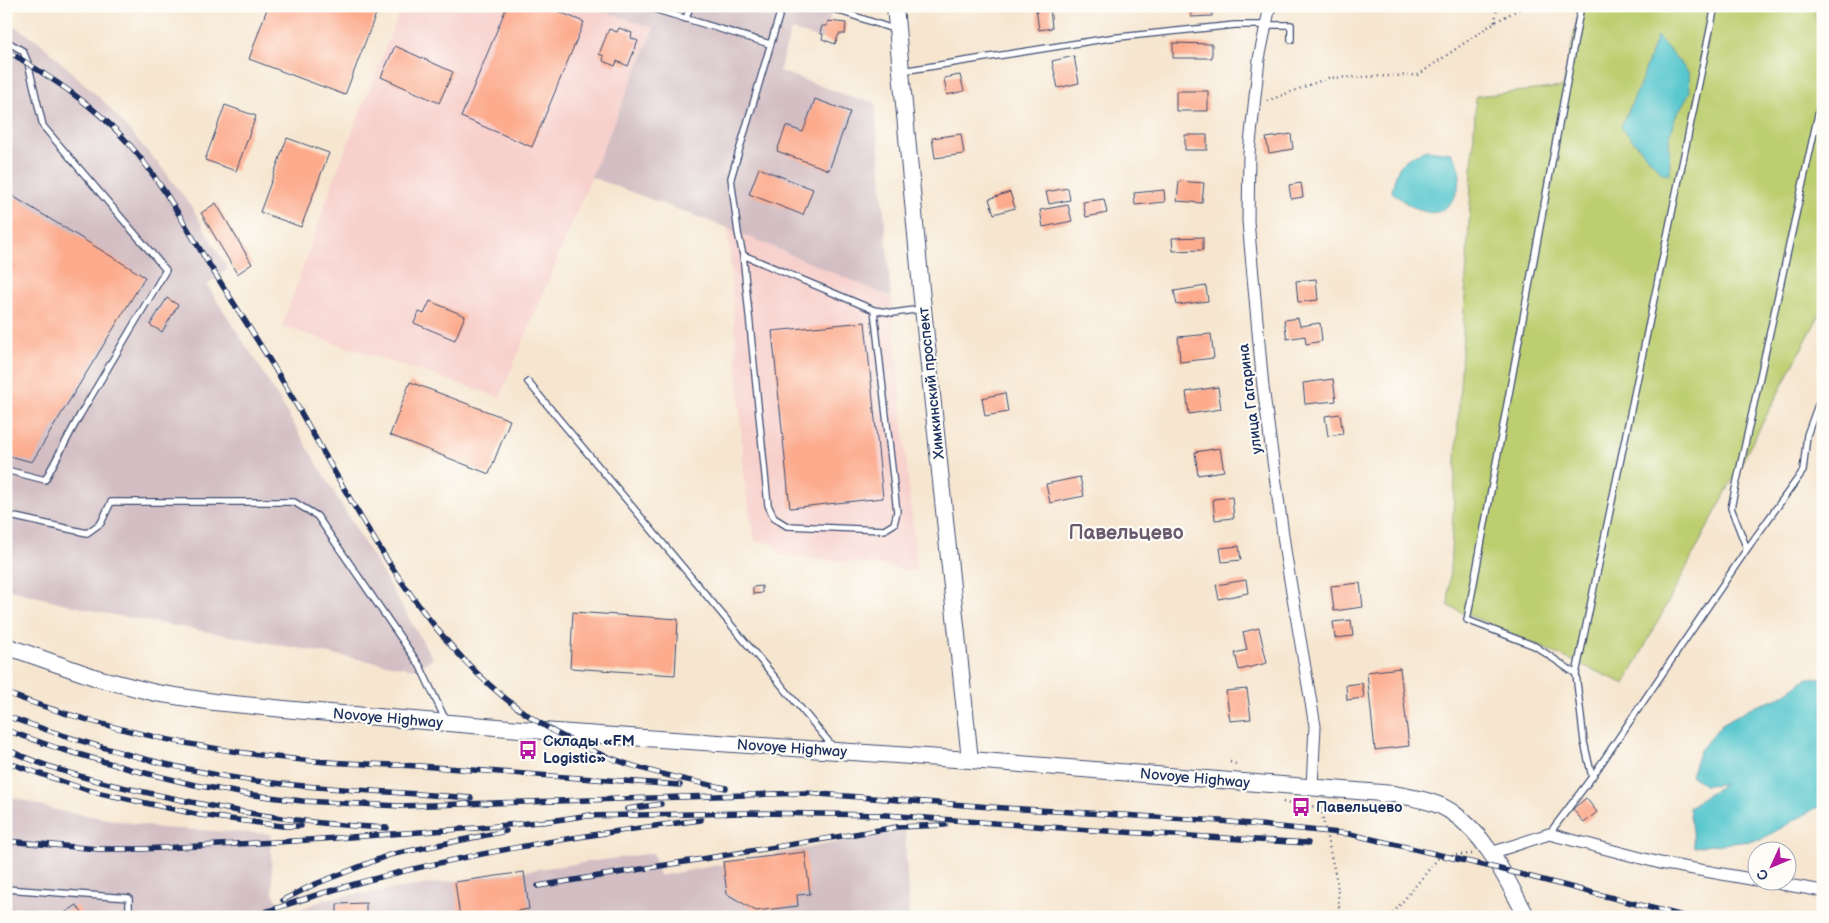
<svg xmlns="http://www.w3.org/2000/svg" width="1829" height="923" font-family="'Balsamiq Sans',sans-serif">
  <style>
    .built { fill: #f7d0cc }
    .industrial { fill: #d2bec3 }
    .green { fill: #bdce70; stroke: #6c7e67 }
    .water { fill: #59c7ce; stroke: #3a7b96 }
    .building { fill: #fcab8d }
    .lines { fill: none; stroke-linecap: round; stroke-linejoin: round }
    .lane-casing { stroke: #3c4a6f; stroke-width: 8 }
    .street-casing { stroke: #3c4a6f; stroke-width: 13 }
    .secondary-casing { stroke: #3c4a6f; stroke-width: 18 }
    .path { stroke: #3c4a6f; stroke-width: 2.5; stroke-dasharray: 1 4; stroke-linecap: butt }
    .lane { stroke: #fff; stroke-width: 5.5 }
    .street { stroke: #fff; stroke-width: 11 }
    .secondary { stroke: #fff; stroke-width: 16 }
    .rail-casing { stroke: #1b2f5e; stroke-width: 5.5 }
    .rail { stroke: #fdfcf7; stroke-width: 4; stroke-dasharray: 11; stroke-linecap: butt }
    .labels { text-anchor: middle; stroke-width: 4.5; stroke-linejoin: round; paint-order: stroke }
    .street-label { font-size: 15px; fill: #1b2f5e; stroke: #fdfcf7 }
    .poi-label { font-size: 15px; font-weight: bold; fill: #1b2f5e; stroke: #fdfcf7; text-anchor: start }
    .district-label { font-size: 20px; font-weight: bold; fill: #6a5a6e; stroke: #fdfcf7 }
  </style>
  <rect width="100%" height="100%" fill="#fdfcf7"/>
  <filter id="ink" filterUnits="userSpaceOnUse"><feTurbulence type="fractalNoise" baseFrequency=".02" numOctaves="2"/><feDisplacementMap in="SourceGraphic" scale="10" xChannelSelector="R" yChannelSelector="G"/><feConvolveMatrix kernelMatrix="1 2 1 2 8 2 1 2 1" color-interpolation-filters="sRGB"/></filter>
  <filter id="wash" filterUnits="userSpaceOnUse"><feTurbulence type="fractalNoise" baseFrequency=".0096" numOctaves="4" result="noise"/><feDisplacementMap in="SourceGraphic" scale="20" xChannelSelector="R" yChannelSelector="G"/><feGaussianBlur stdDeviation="1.12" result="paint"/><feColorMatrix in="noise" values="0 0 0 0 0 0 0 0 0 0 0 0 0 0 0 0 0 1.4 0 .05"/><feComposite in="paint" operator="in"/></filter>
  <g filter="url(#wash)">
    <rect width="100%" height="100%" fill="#f6e6d0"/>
    <path class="built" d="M402,6H586L654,27L500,397L282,326L337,171Z
      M728,228L891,297L917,570L905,571L889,566L780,555L774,544L755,541L745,487Z"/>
    <path class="industrial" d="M586,6H834L822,39L791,30L779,71L857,99L875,102L891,297L728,228L591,177L654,28Z
      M6,21L38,41L104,102L163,169L191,206L228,269L207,285L261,369L433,659L414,669L103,613L6,589Z
      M6,795L55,810L161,828L270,834L273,893L283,915L330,898L653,853L659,876L905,830L909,917H6Z"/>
    <path class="green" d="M1580,6H1814L1823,53V308L1625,684L1448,606L1476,96L1563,87Z"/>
    <path class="water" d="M1657,36L1689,73L1690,92L1676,116L1669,137L1670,174L1662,173L1621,127L1640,85Z
      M1427,150L1451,153C1453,156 1456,159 1457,163C1465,180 1456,206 1437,212C1424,216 1401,201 1392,192C1396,166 1402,158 1427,150Z
      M1808,678L1823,679V804L1760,840L1694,847L1689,807L1724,784L1704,785L1691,775L1700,750L1722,724L1750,708L1775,700Z"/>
    <g id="blocks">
      <path class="building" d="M268,6H379L345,95L249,59Z
        M507,6H545L584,22L532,147L461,117Z
        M1191,6H1212V16L1191,17Z
        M1050,7L1052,28L1039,30L1036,9Z
        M828,21L846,23L845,34H839L835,44L822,39L823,34L820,33L822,26H827Z
        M619,28L632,33L631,38L638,41L628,66L617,61L615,66L603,61L604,56L599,54L609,29L617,32Z
        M1173,43L1212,44V58H1173Z
        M395,46L453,72L439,103L381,77Z
        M1074,56L1079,83L1058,88L1052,61Z
        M960,75L964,91L947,95L944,78Z
        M1176,91H1208V111H1176Z
        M815,99L850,112L829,170L777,151L786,126L803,132Z
        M225,105L256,116L236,171L205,160Z
        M961,134L964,154L935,158L932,138Z
        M1291,134L1293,149L1269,153L1266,138Z
        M1185,135H1207V150H1185Z
        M287,138L329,153L301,227L260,212Z
        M759,168L813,189L803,215L749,194Z
        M1179,181L1204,183L1202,203L1177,201Z
        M1301,183L1303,197L1291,199L1289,185Z
        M1068,188L1070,200L1049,204L1046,192Z
        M1164,190L1165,202L1135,205L1134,193Z
        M6,192L145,277L32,462L6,455Z
        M1010,192L1015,208L994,214L989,199Z
        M1104,199L1107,213L1086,217L1083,202Z
        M216,203L252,264L237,274L201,213Z
        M1068,205L1072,221L1043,227L1040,210Z
        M1203,237V250L1173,251L1172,238Z
        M1316,279L1318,300L1298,302L1296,281Z
        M1206,286L1208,301L1177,305L1174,291Z
        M167,298L178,305L162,332L150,325Z
        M430,301L465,316L455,340L414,323L419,312L424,314Z
        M1298,318L1300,326L1320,323L1322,341L1306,344L1305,336L1287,339L1284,320Z
        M865,322L883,498L790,508L772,331Z
        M1211,334L1214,358L1180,362L1178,337Z
        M1333,379L1336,401L1305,404L1303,383Z
        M410,382L510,420L489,474L390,435Z
        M1218,387L1221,409L1189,414L1186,392Z
        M1005,393L1008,412L985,416L982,398Z
        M1340,414L1343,434L1328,436L1325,416Z
        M1220,448L1224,471L1198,475L1195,452Z
        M1080,477L1084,496L1050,503L1046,484Z
        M1232,497L1234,518L1215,520L1213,499Z
        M1239,546L1241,560L1222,562L1220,548Z
        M1246,580L1248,593L1219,599L1216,585Z
        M1360,583L1363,607L1334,611L1331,586Z
        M762,586V593L753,594V587Z
        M573,612L678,619L675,675L570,668Z
        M1351,620L1353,636L1335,638L1333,622Z
        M1259,628L1267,663L1239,670L1235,653L1247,650L1243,632Z
        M1400,668L1409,746L1375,750L1367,672Z
        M1362,683L1364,698L1347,700L1346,685Z
        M1247,689L1251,719L1230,721L1226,691Z
        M1586,798L1597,812L1584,823L1573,809Z
        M805,852L810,894L797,895L798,906L756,911L727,894L723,862Z
        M524,872L529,909L501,914L502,917H460L455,882Z
        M366,903V916L337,917V904Z
        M77,905L84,917H58Z"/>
    </g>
  </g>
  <g filter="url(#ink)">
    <use href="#blocks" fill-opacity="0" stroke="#3c4a6f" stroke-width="1"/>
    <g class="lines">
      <g class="lane-casing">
        <path id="lane" d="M644,6L770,44
          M782,6L731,178L738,233L743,255L768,505L774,518L787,526L884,530L894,524L897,512L874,310L893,313L921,309
          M825,6L896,30
          M686,19L690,6
          M6,41L23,51L28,63L43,126L166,270L80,415L45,480L6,470
          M902,71L1110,38L1235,25H1291V40
          M743,255L874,310
          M528,382L834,748
          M6,515L87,533L101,523L111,502H294L317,516L420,666L446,721
          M1747,549L1731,508L1823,92
          M1576,674L1535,646L1467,620L1581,6
          M1592,777L1584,742L1576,674L1715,6
          M1549,834L1592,777L1747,549L1803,471L1807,435L1823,391
          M6,889L129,898V917"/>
      </g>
      <g class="street-casing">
        <path id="street" d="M1270,6L1259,59L1249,153L1248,221L1263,387L1286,557L1315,726L1312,787
          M1491,853L1549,834L1660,863L1756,880
          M1758,880L1823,891"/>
      </g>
      <g class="secondary-casing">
        <path id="secondary" d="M895,6L921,289L970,760
          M6,646L97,678L156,693L214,702L294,710L556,732L970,760L1394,794C1413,798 1437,801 1453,813C1488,837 1507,881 1527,917"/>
      </g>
      <path class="path" d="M1495,22L1497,6
        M1267,101L1328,78L1418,75L1495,22L1525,6
        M1230,762L1239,765
        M1283,802L1301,807L1320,806L1337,882L1340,917
        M1390,917L1440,856L1472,854"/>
      <use href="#lane" class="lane"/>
      <use href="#street" class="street"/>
      <use href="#secondary" class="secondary"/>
      <g class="rail-casing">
        <path id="rail" d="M6,50C50,77 95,105 129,144C158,177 181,218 204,256C233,303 264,349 292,397C357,509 424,648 535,720C594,759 657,775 726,788
          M6,693C101,729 202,750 303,760C342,764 381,764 420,766C507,773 593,779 680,785
          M6,716C85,744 166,768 248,780C283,785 319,787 354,790C393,792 432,795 471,798
          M6,730L57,748L133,770L195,785L246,794L302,801L400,806L806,793L1004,808L1220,821L1350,834L1500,869L1687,917
          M6,749C59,774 119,787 177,799C246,814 316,825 387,828
          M6,762L87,790L200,815L282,826H301
          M627,809L661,804
          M583,816L750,813L886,815L1090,830L1308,843
          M543,822L590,815
          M6,841L98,849H142L294,841L476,828L549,821
          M538,886L897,827L945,825
          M283,900L313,885L389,855L506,831
          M255,915C278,908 300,900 323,893C446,856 574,836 701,820"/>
      </g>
      <use href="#rail" class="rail"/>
    </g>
  </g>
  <defs>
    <g id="bus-bare" transform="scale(1.5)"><path d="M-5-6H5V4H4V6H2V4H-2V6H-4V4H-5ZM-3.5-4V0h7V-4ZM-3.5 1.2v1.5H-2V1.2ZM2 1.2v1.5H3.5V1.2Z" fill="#b5179e" stroke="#fdfcf7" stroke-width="2.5" paint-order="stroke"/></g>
  </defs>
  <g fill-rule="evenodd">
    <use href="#bus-bare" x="528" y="750"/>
    <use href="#bus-bare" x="1301" y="807"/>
  </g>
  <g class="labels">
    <g class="street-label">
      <text transform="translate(931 383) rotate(-96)" y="5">Химкинский проспект</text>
      <text transform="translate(1250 399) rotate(-97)" y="5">улица Гагарина</text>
      <text transform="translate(388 718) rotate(5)" y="5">Novoye Highway</text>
      <text transform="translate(792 748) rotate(4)" y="5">Novoye Highway</text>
      <text transform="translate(1195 778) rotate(5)" y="5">Novoye Highway</text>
    </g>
    <g class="poi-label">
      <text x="543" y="746">Склады «FM<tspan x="543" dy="17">Logistic»</tspan></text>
      <text x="1316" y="812">Павельцево</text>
    </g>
    <g class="district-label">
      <text x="1126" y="539">Павельцево</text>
    </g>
  </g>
  <rect width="1829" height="923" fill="none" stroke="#fdfcf7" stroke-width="25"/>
  <g transform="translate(1772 866) rotate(226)"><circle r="24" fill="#fdfcf7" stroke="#a3aaba"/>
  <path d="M0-4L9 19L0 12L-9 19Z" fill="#b5179e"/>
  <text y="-8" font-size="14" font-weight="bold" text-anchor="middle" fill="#1b2f5e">С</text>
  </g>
</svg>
